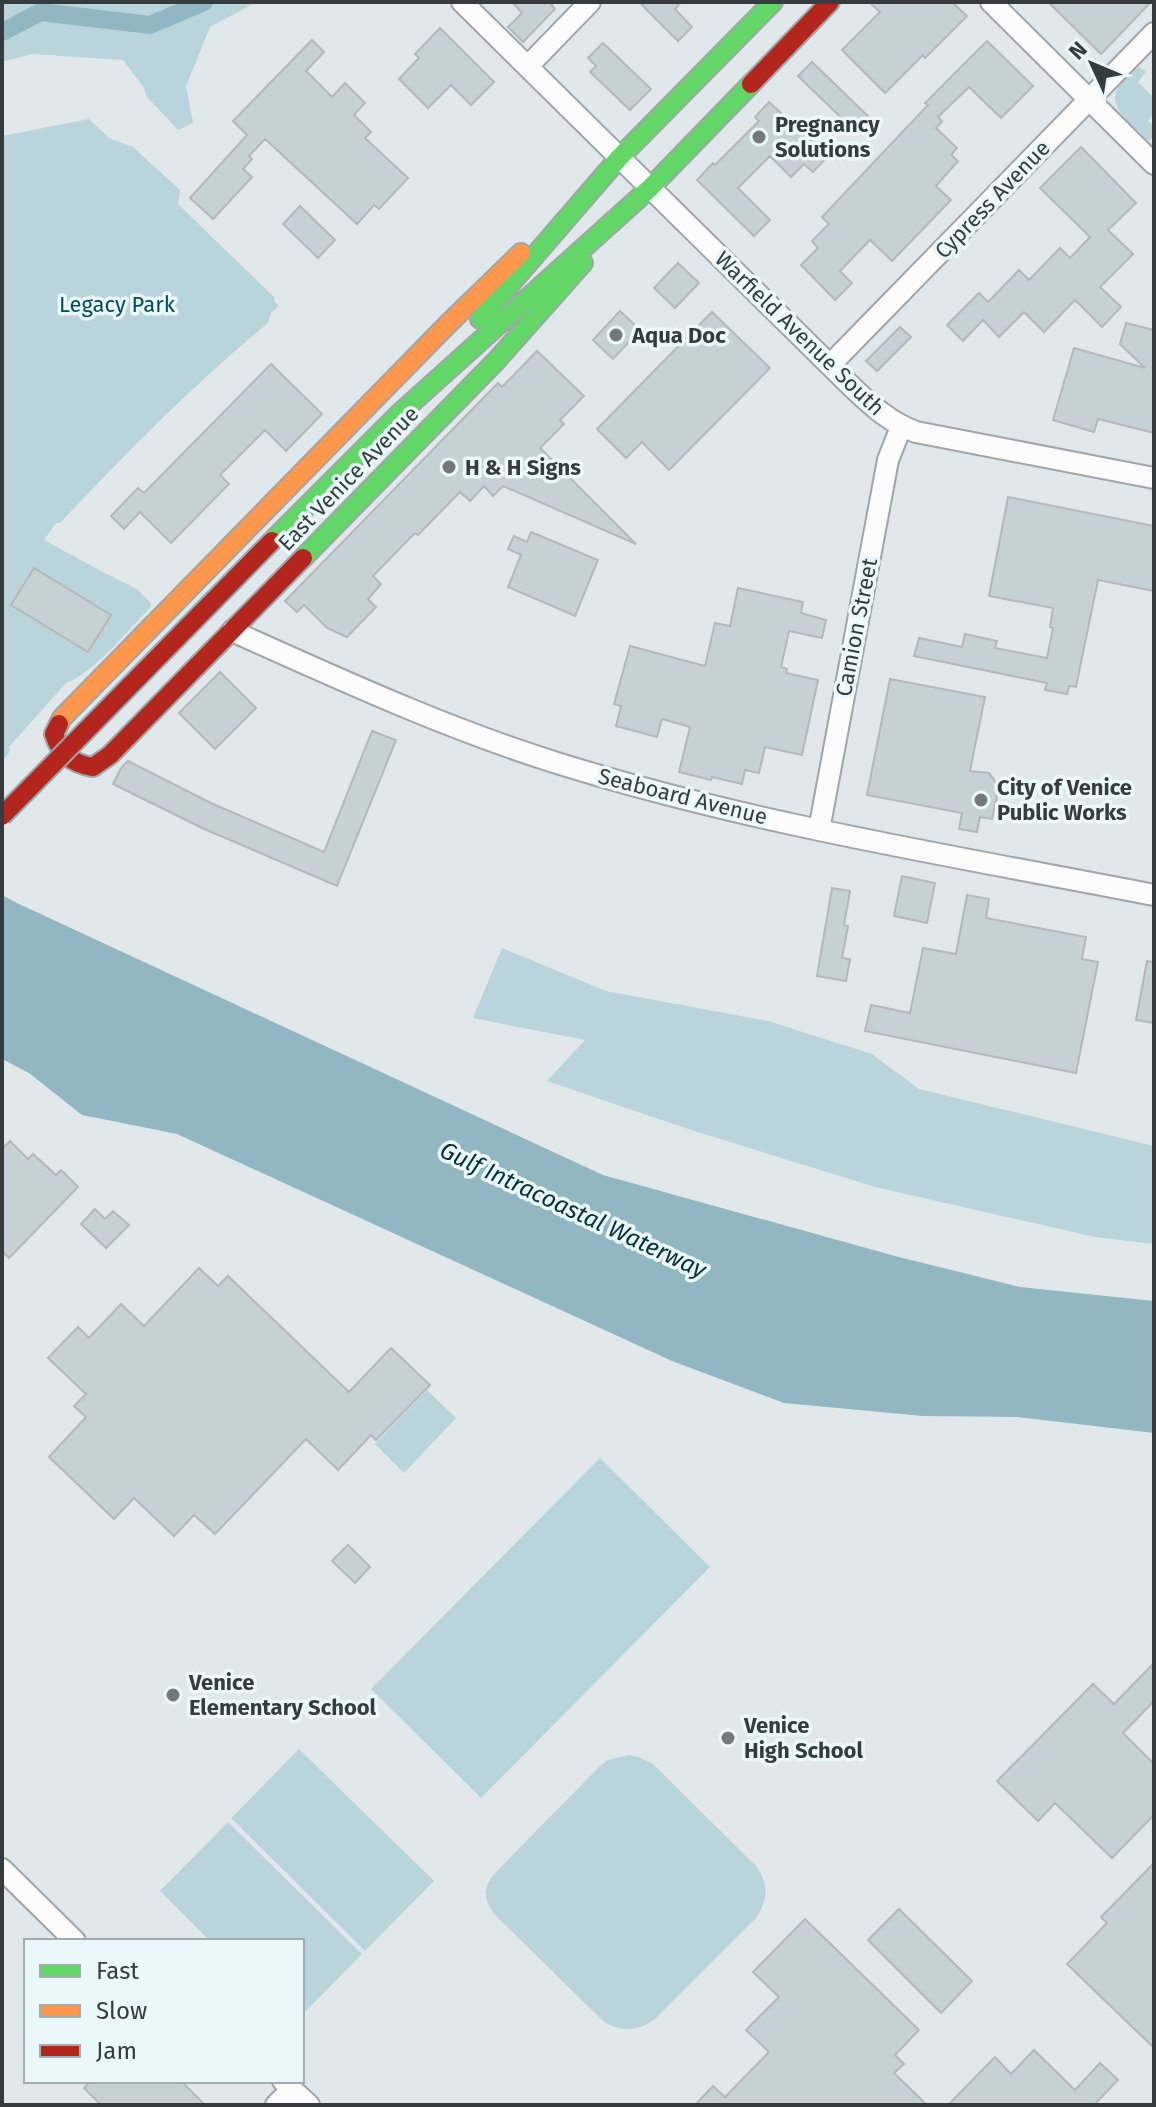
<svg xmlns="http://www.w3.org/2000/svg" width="1156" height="2107" font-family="'Fira Sans',sans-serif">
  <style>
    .green { fill: #bad4dc }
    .water { fill: #93b7c2 }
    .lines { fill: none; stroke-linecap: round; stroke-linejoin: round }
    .canal { stroke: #93b7c2; stroke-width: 18 }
    .building { fill: #c6d1d6; stroke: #b3b8ba; stroke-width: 2 }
    .street-casing { stroke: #a0a5a7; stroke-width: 24 }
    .fast-casing { stroke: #a0a5a7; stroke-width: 22 }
    .slow-casing { stroke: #a0a5a7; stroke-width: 22 }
    .jam-casing { stroke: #a0a5a7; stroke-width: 22 }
    .street { stroke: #fafcfc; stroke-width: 20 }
    .fast { stroke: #63d668; stroke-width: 18 }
    .slow { stroke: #ff974d; stroke-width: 18 }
    .jam { stroke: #b3261e; stroke-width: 18 }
    .jam-bridge-casing { stroke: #94aab0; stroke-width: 22; stroke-linecap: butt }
    .jam-bridge { stroke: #b3261e; stroke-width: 18 }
    .poi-dot { fill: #72787b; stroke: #eaf8fc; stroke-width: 3 }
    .labels { text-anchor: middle; stroke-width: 7; stroke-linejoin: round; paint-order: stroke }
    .poi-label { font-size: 22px; font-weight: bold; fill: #363c3e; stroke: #eaf8fc; text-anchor: start }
    .street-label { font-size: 22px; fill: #363c3e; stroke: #eaf8fc }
    .park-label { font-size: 22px; fill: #004b5c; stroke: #eaf8fc }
    .water-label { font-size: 24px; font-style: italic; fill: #01313d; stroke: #eaf8fc }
  </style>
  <rect width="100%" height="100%" fill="#e1e8eb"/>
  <path class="green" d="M2,2H257L210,27L186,86L193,123L178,130L146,96L144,88L123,60L32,54L2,62Z
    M1139,67L1146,72L1138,82L1154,98V114L1148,120L1154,127V136L1149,141C1120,113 1095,99 1139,67Z
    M89,119L109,138L133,147L180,190L178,204L275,298L274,301L279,306L271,313L268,323C194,384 126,453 60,523H56L44,540L101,571L137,589L151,603L150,608C129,629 92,675 66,683L9,747L10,751L2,762V136Z
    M502,948L606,991L768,1021L872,1054L919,1089L1154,1146V1244L1095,1237L875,1187L685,1128L547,1081L585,1040L473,1018Z
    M427,1390L456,1418L404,1473L375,1444Z
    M600,1458L710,1567L481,1798L371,1689Z
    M299,1749L434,1881L365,1951L231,1818Z
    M629,1755L639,1757L653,1764L757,1867C769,1885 768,1901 755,1919L660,2014C644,2031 623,2034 603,2021L495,1915C484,1901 482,1889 494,1874L599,1767L608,1760Z
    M228,1822L362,1954L302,2015V1941H210L160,1891Z"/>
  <path class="water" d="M2,895L17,903L603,1175L895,1256L1020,1287L1154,1301V1433L1017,1417L923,1416L784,1403L672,1361L177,1134L82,1115L29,1073L2,1059Z"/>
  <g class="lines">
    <path class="canal" d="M2,32L41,12L150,25L204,2"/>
  </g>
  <path class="building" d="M512,2H549L555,9L523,42L508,27L522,13Z
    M639,2H681L675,9L692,27L678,41Z
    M869,2H952L967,16L925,58L923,55L885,93L842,50L880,12Z
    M1048,2H1151L1101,54Z
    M440,28L494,82L471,105L451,85L428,108L399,79L419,58L415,54Z
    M312,40L324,52L306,71L332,97L345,83L365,103L354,115L371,132L365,138L408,178L379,209L374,205L357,224L265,139L249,156L252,159L243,169L252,177L213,219L190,198L247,135L233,121Z
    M987,41L1033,86L1001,118L969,87L938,117L942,121L936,128L957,148L951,155L958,161L936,186L951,200L892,261L870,240L840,271L852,283L835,300L801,265L818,248L812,241L829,224L822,217L928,105L925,103Z
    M603,43L651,89L630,110L590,72L596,66L588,58Z
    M812,62L870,118L856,132L798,76Z
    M769,102L828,156L813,172L804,164L791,177L770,156L738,188L770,220L754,236L697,180L713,163L715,165L759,121L755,117Z
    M1081,147L1136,203L1108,230L1133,254L1100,287L1121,307L1102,327L1075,300L1044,332L1024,312L999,337L983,320L963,341L947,325L979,293L988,302L1019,270L1029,280L1060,248L1070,258L1090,237L1040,188Z
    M300,206L335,240L318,258L283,224Z
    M678,263L699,283L675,308L654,288Z
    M620,311L640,330L613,359L593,340Z
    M712,312L770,368L669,470L642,442L626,458L597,429Z
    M1126,323L1154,330V433L1098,419L1094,432L1053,420L1074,348L1145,368L1120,344Z
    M900,327L911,337L877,371L866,361Z
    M537,351L584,396L560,420L564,424L540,448L636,544L503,486L493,496L484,486L470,501L460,492L418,535L415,533L373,576L381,584L368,599L376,607L347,637L327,628L304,605L297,612L285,601L498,383L502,387Z
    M271,364L322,414L286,451L265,430L220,475L229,484L171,543L140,512L124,529L111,516L138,488L144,493Z
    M1008,497L1154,526V591L1098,580L1076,687L1069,686L1067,694L1045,690L1047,683L914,656L919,638L962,647L965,634L997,641L995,648L1047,658L1053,628L1050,627L1053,608L989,596Z
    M531,532L598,560L575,616L508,587L521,555L508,549L514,536L527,542Z
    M34,568L111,615L88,652L11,605Z
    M738,588L803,602L801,613L826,620L822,638L789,631L781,667L787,669L786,673L818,680L802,755L765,747L759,773L745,770L742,784L712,777L711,780L679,772L690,727L662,719L657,737L616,726L621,706L614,704L630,646L705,666L715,623L730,626Z
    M220,672L256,708L215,749L179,713Z
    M890,679L985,697L970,771L989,773L999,787L992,819L980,817L977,832L959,829L962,813L867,795Z
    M372,731L396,740L337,886L202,828L113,784L121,768L128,761L211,803L324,852Z
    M902,876L935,883L927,923L894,916Z
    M832,888L850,891L844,925L848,926L842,958L850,959L846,981L817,976Z
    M967,895L989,899L986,918L1086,937L1082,959L1098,962L1076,1073L865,1031L871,1005L910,1013L923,948L956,954Z
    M1147,961L1154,962V1023L1136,1020Z
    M10,1141L28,1159L33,1154L56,1175L61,1170L78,1187L9,1258L2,1251V1149Z
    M95,1209L105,1219L113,1211L129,1225L106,1248L81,1224Z
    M199,1268L218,1286L228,1276L349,1392L391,1348L430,1385L376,1440L371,1435L338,1470L306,1439L215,1534L194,1515L174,1536L134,1498L114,1519L49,1457L86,1417L74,1406L86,1394L48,1358L78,1327L89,1338L121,1304L144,1326Z
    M348,1545L370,1567L355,1583L332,1561Z
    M1154,1663V1701L1123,1733L1154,1764V1815L1112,1858L1055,1803L1038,1821L997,1781L1093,1684L1114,1704Z
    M1154,1863V2048L1067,1964L1107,1923L1101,1917Z
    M899,1909L972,1981L941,2013L868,1940Z
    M805,1919L919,2030L895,2055L904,2064L894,2073L927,2105H695L713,2086L725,2097L769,2052L746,2030L779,1997L753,1972Z
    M1034,2050L1075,2090L1100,2063L1118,2080L1094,2105H948L995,2057L1011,2074Z
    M91,2081H181L205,2105H101L84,2088Z"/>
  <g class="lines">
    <g class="street-casing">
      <path id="street" d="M462,2L853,388C872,406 891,423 916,432L1154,478
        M991,2L1154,164
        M528,66L590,2
        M830,365L1154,33
        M232,631C339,679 445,728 557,763C752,824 954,856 1154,895
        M819,830L888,460L901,427
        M2,1869L75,1941
        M283,2081L309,2105
        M276,2105L292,2089"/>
    </g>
    <g class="fast-casing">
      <path id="fast" d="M480,319L619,158L773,2
        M272,541L398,415L650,188L751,84
        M303,558L496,361L583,263"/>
    </g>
    <g class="slow-casing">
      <path id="slow" d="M59,724L62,718L448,324L521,253"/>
    </g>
    <g class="jam-casing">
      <path id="jam" d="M751,84L830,2
        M59,724L54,734C60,754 73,764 93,767L110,755L303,558"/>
    </g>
    <use href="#street" class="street"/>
    <use href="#fast" class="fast"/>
    <use href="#slow" class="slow"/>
    <use href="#jam" class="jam"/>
    <g class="jam-bridge-casing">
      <path id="jam-bridge" d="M2,816L272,541"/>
    </g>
    <use href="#jam-bridge" class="jam-bridge"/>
  </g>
  <g class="poi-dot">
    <circle cx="759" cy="137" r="8"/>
    <circle cx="616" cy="335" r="8"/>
    <circle cx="449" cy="467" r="8"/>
    <circle cx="981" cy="800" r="8"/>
    <circle cx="173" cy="1695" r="8"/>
    <circle cx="728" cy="1738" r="8"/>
  </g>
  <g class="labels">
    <g class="poi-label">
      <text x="775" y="132">Pregnancy<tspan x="775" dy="25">Solutions</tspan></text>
      <text x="632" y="343">Aqua Doc</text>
      <text x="465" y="475">H &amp; H Signs</text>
      <text x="997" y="795">City of Venice<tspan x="997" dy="25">Public Works</tspan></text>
      <text x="189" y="1690">Venice<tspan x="189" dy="25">Elementary School</tspan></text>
      <text x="744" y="1733">Venice<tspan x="744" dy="25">High School</tspan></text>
    </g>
    <g class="street-label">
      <text transform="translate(992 199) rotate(-46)" y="8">Cypress Avenue</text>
      <text transform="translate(800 333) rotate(44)" y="8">Warfield Avenue South</text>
      <text transform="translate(348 478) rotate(-46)" y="8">East Venice Avenue</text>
      <text transform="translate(856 627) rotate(-79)" y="8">Camion Street</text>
      <text transform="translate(683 796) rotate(14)" y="8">Seaboard Avenue</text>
    </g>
    <g class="park-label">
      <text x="117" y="312">Legacy Park</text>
    </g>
    <g class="water-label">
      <text transform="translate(573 1210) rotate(25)" y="8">Gulf Intracoastal Waterway</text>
    </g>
  </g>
  <rect width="1156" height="2107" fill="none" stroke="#363c3e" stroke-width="8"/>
  <rect x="24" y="1939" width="280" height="144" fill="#eaf8fc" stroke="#a2adb0" stroke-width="2"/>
  <rect x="40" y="1965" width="40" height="12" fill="#63d668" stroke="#a2adb0" stroke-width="2"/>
  <text x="96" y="1979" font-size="24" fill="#363c3e">Fast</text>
  <rect x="40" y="2005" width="40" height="12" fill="#ff974d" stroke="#a2adb0" stroke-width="2"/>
  <text x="96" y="2019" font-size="24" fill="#363c3e">Slow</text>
  <rect x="40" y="2045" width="40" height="12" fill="#b3261e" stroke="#a2adb0" stroke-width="2"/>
  <text x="96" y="2059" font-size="24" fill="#363c3e">Jam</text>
  <g transform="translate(1092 64) rotate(314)" stroke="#eaf8fc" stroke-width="6" paint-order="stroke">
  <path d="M0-6L14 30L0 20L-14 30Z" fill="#363c3e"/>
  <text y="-12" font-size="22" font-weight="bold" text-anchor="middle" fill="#363c3e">N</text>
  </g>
</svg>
